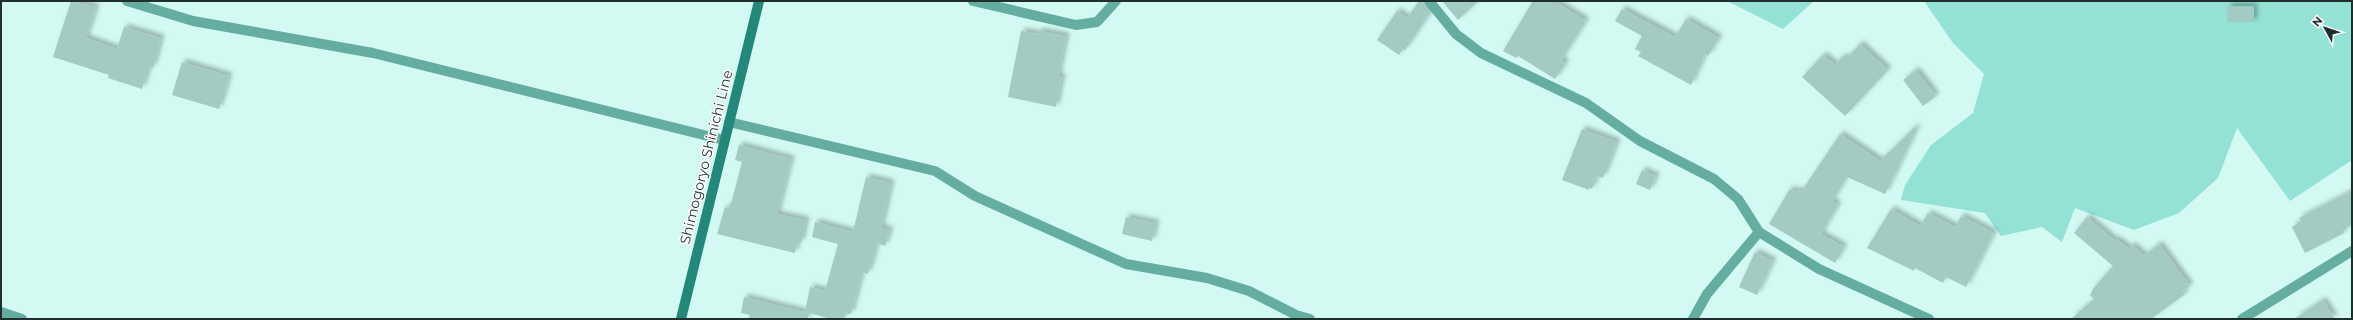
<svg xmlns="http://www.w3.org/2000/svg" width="2353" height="320" font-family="Montserrat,sans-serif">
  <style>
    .green { fill: #93e2d5 }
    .building { fill: #a3cac3; filter: url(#shadow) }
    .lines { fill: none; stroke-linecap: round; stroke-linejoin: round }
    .minor { stroke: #65ada1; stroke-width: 10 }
    .secondary { stroke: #23877a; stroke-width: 10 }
    .labels { text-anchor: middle; stroke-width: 3; stroke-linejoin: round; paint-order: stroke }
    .street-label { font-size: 14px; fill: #1f2f2c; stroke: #fefefe }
  </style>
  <defs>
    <filter id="shadow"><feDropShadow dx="3.5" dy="-3.5" stdDeviation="2" flood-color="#0004"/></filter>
  </defs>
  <rect width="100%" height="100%" fill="#d2faf3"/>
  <path class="green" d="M1727,1H1814L1783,29Z
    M1924,1H2352V160L2290,201L2237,128L2218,178L2179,213L2134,230L2075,208L2062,242L2042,227L2001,236L1985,213L1901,200L1905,185L1931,145L1973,113L1984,74L1953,43Z"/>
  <path class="building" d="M71,1L96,7L86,38L117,49L124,27L161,38L153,68L149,67L142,89L108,78L109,75L53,57Z
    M1419,1H1423L1430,13L1405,50L1403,49L1399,55L1377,40L1397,11L1407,18Z
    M1442,1H1478L1458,20Z
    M1533,1H1554L1586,21L1561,60L1566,63L1555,79L1518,56L1516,58L1503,51Z
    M2228,6H2254V22H2227Z
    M1622,9L1675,37L1686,19L1719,38L1708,56L1705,54L1691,85L1638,56L1641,52L1635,49L1642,36L1615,21Z
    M1021,31L1038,34L1039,31L1066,36L1058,76L1062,77L1056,107L1008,97Z
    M1860,44L1888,70L1845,116L1802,77L1823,55L1835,65L1843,56L1846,59Z
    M182,62L229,76L219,109L172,95Z
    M1916,70L1936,96L1923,106L1903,80Z
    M1915,127L1917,128L1885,194L1847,177L1832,201L1838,205L1821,234L1844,247L1835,263L1769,224L1790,189L1796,192L1798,190L1801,192L1840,134L1880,161Z
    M1582,129L1617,142L1603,178L1597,176L1592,189L1589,188V190L1562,180Z
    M739,145L791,159L777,214L806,220L801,243L797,242L795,253L717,234L725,207L728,208L731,204L742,162L735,160Z
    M1642,170L1656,176L1650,190L1636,184Z
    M866,177L891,183L881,228L890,230L885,246L877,243L868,274L862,272L851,314L846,313L844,319H831L805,312L810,287L825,291L838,244L812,237L815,222L853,232Z
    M2352,191V224L2343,231L2344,233L2305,253L2292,227L2301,221L2299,218Z
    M1891,209L1920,226L1928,213L1955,227L1961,216L1994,233L1966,287L1946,277L1943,283L1915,268L1914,271L1867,248Z
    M1126,217L1156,223L1152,241L1122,234Z
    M2087,217L2115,241L2116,239L2129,249L2132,245L2144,256L2159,244L2190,286L2183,291L2185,294L2151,319H2071L2094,299L2090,295L2093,289L2113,266L2074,233Z
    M1755,252L1773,261L1757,295L1739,287Z
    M744,297L808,313V319H748L750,315L741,313Z
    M2323,300L2335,319H2294Z"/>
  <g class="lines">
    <path class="minor" d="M127,1L193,21L373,53L724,140
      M973,1L1076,25L1097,22L1116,1
      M1429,1L1456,34L1481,53L1586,103L1640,141L1714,179L1738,199L1759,232L1819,269L1929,319
      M729,122L935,171L975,196L1126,264L1207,278L1249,291L1296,315L1310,319
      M1,312L22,319
      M1693,319L1707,294L1759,232
      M2242,319L2352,251"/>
    <path class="secondary" d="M681,319L759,1"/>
  </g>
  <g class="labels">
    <g class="street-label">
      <text transform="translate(706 157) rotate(-76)" y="5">Shimogoryo Shinichi Line</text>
    </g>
  </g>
  <rect width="2353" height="320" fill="none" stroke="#1f2f2c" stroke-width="4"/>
  <g transform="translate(2325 28) rotate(310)" stroke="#fefefe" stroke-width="3" paint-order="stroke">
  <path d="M0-3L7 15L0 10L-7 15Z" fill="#1f2f2c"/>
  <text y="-6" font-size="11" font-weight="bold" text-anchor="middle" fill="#1f2f2c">N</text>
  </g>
</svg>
